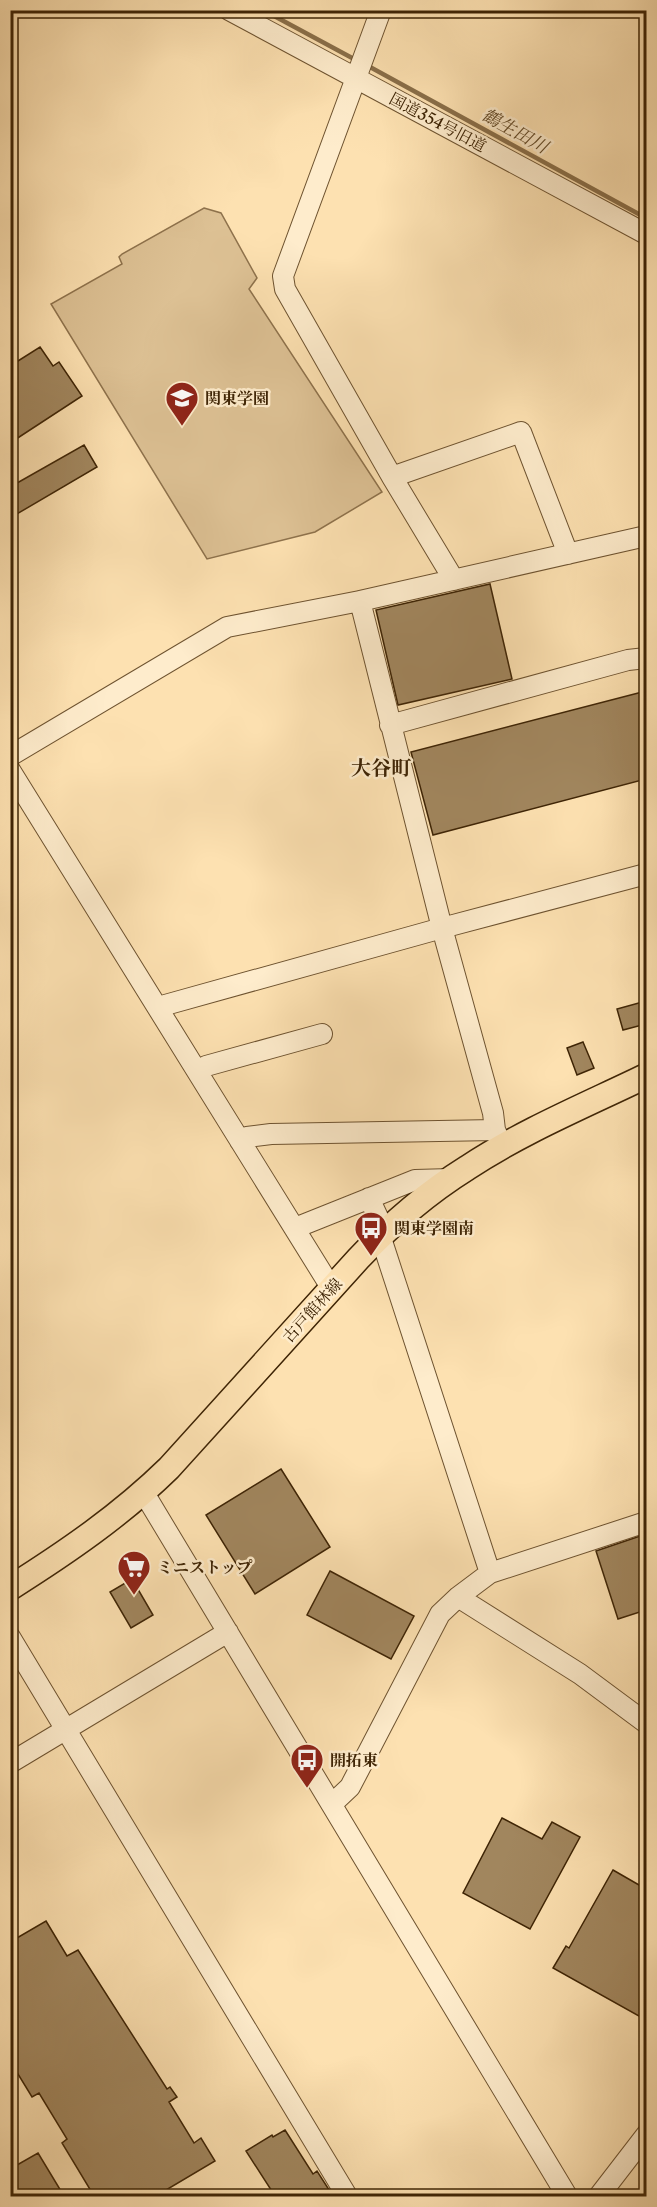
<svg xmlns="http://www.w3.org/2000/svg" width="657" height="2207" font-family="'Libre Caslon Text','Noto Serif JP',serif">
  <style>
    .green { fill: #ddc194; stroke: #8e724c; stroke-width: 1.5 }
    .lines { fill: none; stroke-linecap: round; stroke-linejoin: round }
    .stream { stroke: #8a6f49; stroke-width: 4.5 }
    .building { fill: #a1865e; stroke: #3e2405; stroke-width: 1.5 }
    .minor-casing { stroke: #6e5330; stroke-width: 22 }
    .major-casing { stroke: #3e2405; stroke-width: 27 }
    .minor { stroke: #feeccc; stroke-width: 20 }
    .major { stroke: #fde1b1; stroke-width: 24 }
    .labels { text-anchor: middle; stroke-width: 5; stroke-linejoin: round; paint-order: stroke }
    .street-label { font-size: 16px; fill: #3e2405; stroke: #feeccc }
    .poi-label { font-size: 16px; font-weight: bold; fill: #3e2405; stroke: #feeccc; text-anchor: start }
    .water-label { font-size: 18px; font-style: italic; fill: #644a27; stroke: #feeccc }
    .quarter-label { font-size: 20px; font-weight: bold; fill: #3e2405; stroke: #feeccc }
  </style>
  <rect width="100%" height="100%" fill="#fde1b1"/>
  <filter id="stains"><feTurbulence type="fractalNoise" baseFrequency=".00333" numOctaves="4"/><feColorMatrix values="0 0 0 0 .2 0 0 0 0 .09 0 0 0 0 .02 0 0 0 .5 -.17"/></filter>
  <radialGradient id="worn" r=".72"><stop offset=".6" stop-color="#630" stop-opacity="0"/><stop offset="1" stop-color="#630" stop-opacity=".3"/></radialGradient>
  <path class="green" d="M204,208L221,213L257,278L249,289L382,492L315,532L207,559L51,304L122,264L119,257L122,254Z"/>
  <g class="lines">
    <path class="stream" d="M263,10L354,59
      M370,67L646,218"/>
  </g>
  <path class="building" d="M40,347L53,366L59,362L82,396L10,443V366Z
    M84,445L97,467L10,518V487Z
    M490,584L512,679L398,705L376,610Z
    M646,691V779L433,835L411,752Z
    M646,1001V1024L623,1030L617,1009Z
    M583,1042L594,1068L577,1075L567,1048Z
    M281,1469L330,1547L255,1594L206,1515Z
    M646,1534V1610L618,1619L596,1551Z
    M330,1571L414,1616L391,1659L307,1615Z
    M132,1579L153,1615L131,1628L110,1592Z
    M502,1818L542,1839L552,1822L580,1837L530,1929L463,1893Z
    M613,1870L646,1889V2020L553,1968L566,1946L569,1948Z
    M46,1921L67,1956L78,1950L167,2089L170,2087L177,2097L169,2102L194,2143L201,2138L215,2161L156,2196H94L62,2143L67,2139L39,2093L32,2097L10,2061V1942Z
    M285,2130L313,2174L317,2171L333,2196H275L246,2151L272,2135L273,2137Z
    M38,2153L64,2196H10V2169Z"/>
  <g class="lines">
    <g class="minor-casing">
      <path id="minor" d="M229,10L646,234
        M381,10L283,276L285,289L392,477L454,580
        M392,477L521,432L568,554
        M360,601L442,928L493,1113L495,1130
        M390,725L628,660L646,658
        M10,756L227,627L360,601L646,536
        M10,770L332,1289
        M158,1007L442,928L646,874
        M197,1071L206,1066L322,1034
        M240,1141L247,1137L271,1134L495,1130L500,1141
        M369,1198L382,1226L380,1235L490,1573
        M295,1228L415,1180L451,1179
        M144,1493L567,2196
        M458,1597L580,1674L646,1723
        M10,1637L347,2196
        M10,1763L228,1632
        M332,1804L350,1787L440,1614L458,1597L490,1573L646,1522
        M599,2196L646,2135"/>
    </g>
    <g class="major-casing">
      <path id="major" d="M10,1588C67,1552 121,1515 169,1468L358,1259C391,1224 427,1193 467,1168C523,1131 586,1105 646,1076"/>
    </g>
    <use href="#minor" class="minor"/>
    <use href="#major" class="major"/>
  </g>
  <defs>
    <g id="school-pin" transform="scale(1.725)"><path d="M0 17L-7.5 6A9.5 9.5 0 1 1 7.5 6Z" fill="#8f2418" stroke="#feeccc"/><path d="M0-5L7-2L0 1L-7-2ZM-4 1L0 2.5L4 1V4Q0 6-4 4Z" fill="#fff"/></g>
    <g id="bus-pin" transform="scale(1.725)"><path d="M0 17L-7.5 6A9.5 9.5 0 1 1 7.5 6Z" fill="#8f2418" stroke="#feeccc"/><path d="M-5-6H5V4H4V6H2V4H-2V6H-4V4H-5ZM-3.5-4V0h7V-4ZM-3.5 1.2v1.5H-2V1.2ZM2 1.2v1.5H3.5V1.2Z" fill="#fff"/></g>
    <g id="supermarket-pin" transform="scale(1.725)"><path d="M0 17L-7.5 6A9.5 9.5 0 1 1 7.5 6Z" fill="#8f2418" stroke="#feeccc"/><path d="M-6-5.5h2.5l.6 2H6L4.5 2H-2.5L-4.4-4H-6ZM-1.5 3.2a1.3 1.3 0 1 0 .1 0ZM3 3.2a1.3 1.3 0 1 0 .1 0Z" fill="#fff"/></g>
  </defs>
  <g fill-rule="evenodd">
    <use href="#school-pin" x="182" y="398"/>
    <use href="#bus-pin" x="371" y="1228"/>
    <use href="#supermarket-pin" x="134" y="1567"/>
    <use href="#bus-pin" x="307" y="1760"/>
  </g>
  <g class="labels">
    <g class="street-label">
      <text transform="translate(438 122) rotate(28)" y="6">国道354号旧道</text>
      <text transform="translate(312 1310) rotate(-48)" y="6">古戸館林線</text>
    </g>
    <g class="poi-label">
      <text x="205" y="404">関東学園</text>
      <text x="394" y="1234">関東学園南</text>
      <text x="157" y="1573">ミニストップ</text>
      <text x="330" y="1766">開拓東</text>
    </g>
    <g class="water-label">
      <text transform="translate(515 131) rotate(29)" y="6">鶴生田川</text>
    </g>
    <g class="quarter-label">
      <text x="381" y="775">大谷町</text>
    </g>
  </g>
  <rect width="657" height="2207" fill="none" stroke="#fde1b1" stroke-width="36"/>
  <rect x="12" y="12" width="633" height="2183" fill="none" stroke="#3e2405" stroke-width="3"/>
  <rect x="18" y="18" width="621" height="2171" fill="none" stroke="#3e2405" stroke-width="1.5"/>
  <rect width="100%" height="100%" filter="url(#stains)"/>
  <rect width="100%" height="100%" fill="url(#worn)"/>
</svg>
